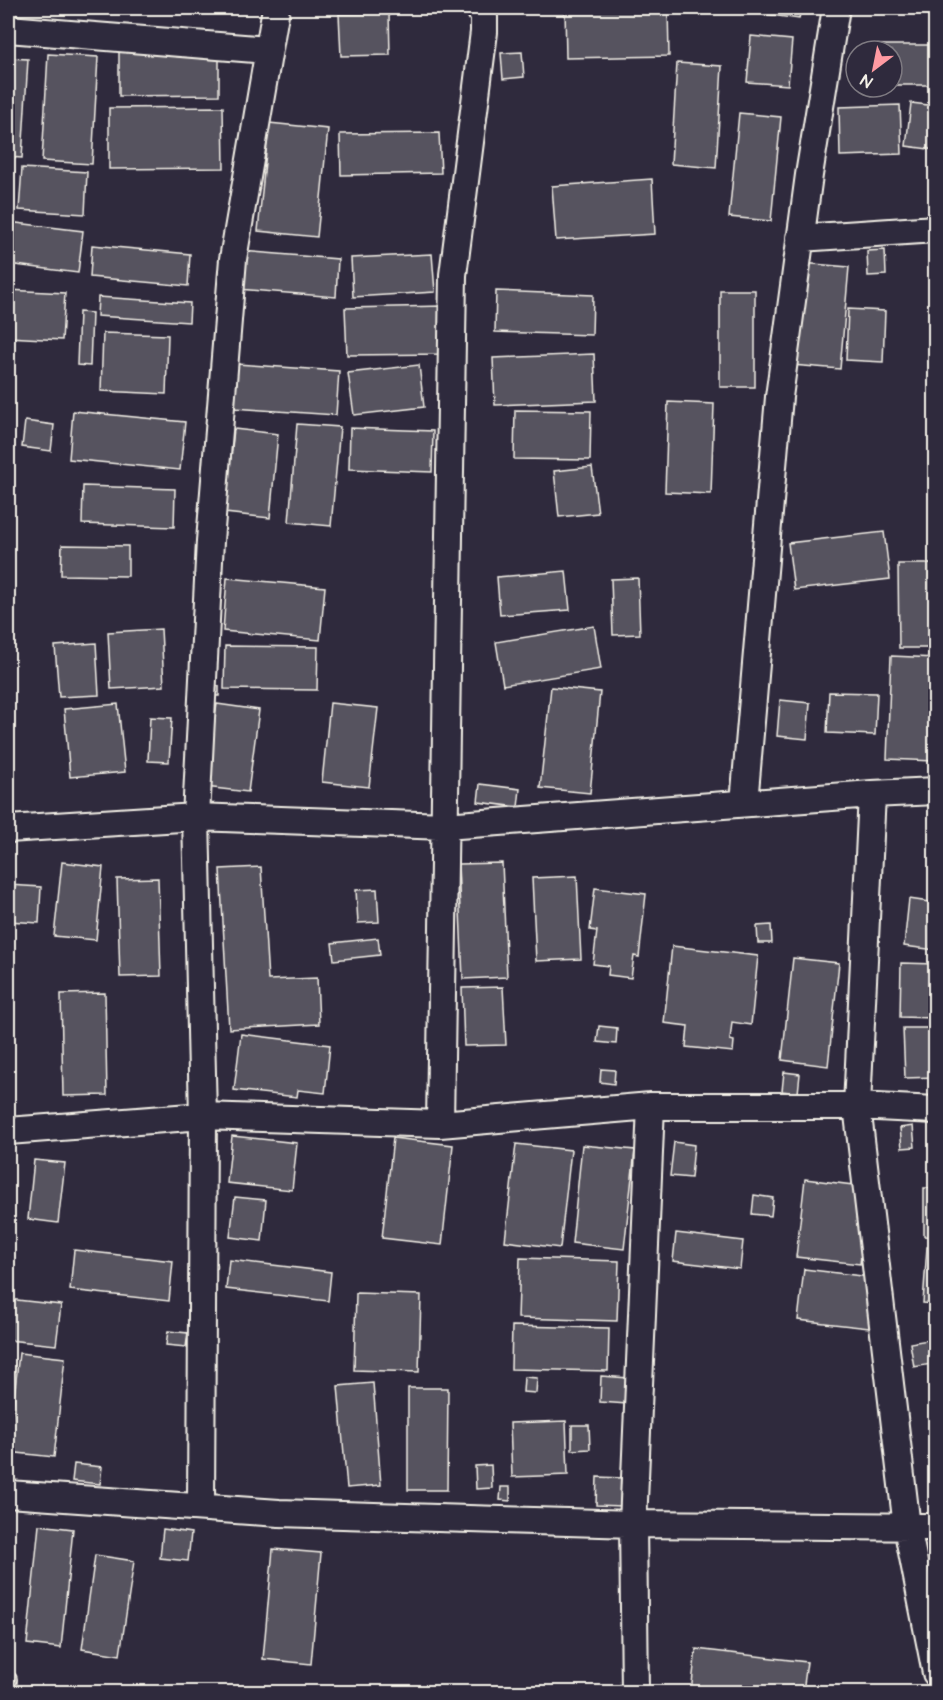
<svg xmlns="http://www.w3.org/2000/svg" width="943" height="1700" font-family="'Architects Daughter',sans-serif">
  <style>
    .building { fill: #56525f; stroke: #f4f1e8; stroke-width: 1.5 }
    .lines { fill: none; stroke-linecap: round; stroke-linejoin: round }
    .lane-casing { stroke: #f4f1e8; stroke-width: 16 }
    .street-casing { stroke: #f4f1e8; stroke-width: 30 }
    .lane { stroke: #2f2a3d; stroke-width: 12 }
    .street { stroke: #2f2a3d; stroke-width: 26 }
  </style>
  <rect width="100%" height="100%" fill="#2f2a3d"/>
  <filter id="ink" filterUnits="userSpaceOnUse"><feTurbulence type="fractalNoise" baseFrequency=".0167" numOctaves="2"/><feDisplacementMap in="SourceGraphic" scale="12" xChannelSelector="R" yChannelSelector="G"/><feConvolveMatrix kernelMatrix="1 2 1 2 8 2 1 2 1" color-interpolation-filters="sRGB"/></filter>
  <g filter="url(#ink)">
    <path class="building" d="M565,8H668L669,56L566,58Z
      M750,8H801L799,19L749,12Z
      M389,13L390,55L341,56L339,14Z
      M751,36L792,40L788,85L747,82Z
      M878,45H936V85H892V51H878Z
      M219,51V95L119,96V52Z
      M522,52L524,77L503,79L501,53Z
      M48,54L98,57L92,164L42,161Z
      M8,58L28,59L22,158L8,157Z
      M677,63L722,66L716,168L671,164Z
      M911,103L936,106V150L906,146Z
      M900,105L902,154L840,156L839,107Z
      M223,107L224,168L109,169V108Z
      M739,113L781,117L771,221L729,217Z
      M269,123L328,129L317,237L258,231Z
      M439,133L441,173L341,175L340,134Z
      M22,168L87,172L85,214L19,210Z
      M8,170L14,171L13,189L8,188Z
      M652,179L655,234L556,240L552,186Z
      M8,222L83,231L78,273L8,264Z
      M92,245L190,254L188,286L90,277Z
      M885,250L886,275L868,276L867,251Z
      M241,251L338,259L336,297L238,289Z
      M432,254L435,292L353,297L351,258Z
      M801,263L849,267L840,369L792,365Z
      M8,290L65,293L62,340L8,337Z
      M720,290H755V387H720Z
      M496,291L593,295L592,335L495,332Z
      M98,297L190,303L189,322L97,316Z
      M444,306L446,354L347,355L345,308Z
      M848,309L885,311L883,362L846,360Z
      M79,312L92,313L90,366L77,365Z
      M103,333L168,335L166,394L101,391Z
      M594,354L596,401L495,405L493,358Z
      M236,364L339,371L336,415L233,408Z
      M419,365L424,407L354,415L348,373Z
      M668,402L714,404L711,494L665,492Z
      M515,410L591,411L590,460L514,459Z
      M73,411L185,422L180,470L69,459Z
      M25,421L54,425L51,451L22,447Z
      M297,424L340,427L331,526L289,522Z
      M350,428L433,431L432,472L349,469Z
      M234,429L278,434L270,518L225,513Z
      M592,467L598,513L559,517L554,471Z
      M83,486L175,489L174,527L82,524Z
      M884,532L890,579L794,590L788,543Z
      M62,545L128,546V576L61,575Z
      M898,564H936V648H899Z
      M566,571L570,610L500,615L497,577Z
      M227,578L325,587L320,640L223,631Z
      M638,578L640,634L613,635L611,579Z
      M594,626L601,669L503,685L496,642Z
      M161,629L164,686L111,689L108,632Z
      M96,643L99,695L59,697L55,646Z
      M225,646L318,647L317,690L224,689Z
      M891,656L936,658L934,761L887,759Z
      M207,686H219V696H207Z
      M551,687L600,692L590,793L540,788Z
      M829,692L877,693L875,735L827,733Z
      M780,700L810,703L807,739L777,736Z
      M330,703L378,708L369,787L322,782Z
      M118,704L125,772L70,777L64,709Z
      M217,704L259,710L248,792L205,787Z
      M8,712H10L11,753L8,754Z
      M150,717L172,718L169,762L148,761Z
      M480,784L520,789L518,807L478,802Z
      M62,862L103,867L96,940L54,936Z
      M502,863L507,977L463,979L458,864Z
      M261,867L268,980L317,978L319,1024L229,1029L220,869Z
      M577,876L581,959L536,961L532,878Z
      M158,878L161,976L120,977L117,879Z
      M8,885L41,887L39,923L8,921Z
      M595,888L646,894L639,957L634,956L631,978L608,975L609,966L593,964L597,931L590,930Z
      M377,889L379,922L358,923L356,890Z
      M909,899L936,903V950L904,946Z
      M771,925L772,943H758L757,926Z
      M378,938L380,955L334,960L332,943Z
      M672,946L758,956L751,1025L732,1022L730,1040L734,1041L733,1052L686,1047L688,1026L664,1023Z
      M793,958L839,963L828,1066L782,1060Z
      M901,963L936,964V1018L900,1017Z
      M503,987L506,1045L464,1046L462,988Z
      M105,993L107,1095L63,1096L61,994Z
      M599,1026L617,1028L616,1044L597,1042Z
      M903,1028H936V1077L905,1078Z
      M241,1034L330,1045L325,1093L298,1090L297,1097L234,1090Z
      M601,1069L615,1070L614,1084L600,1082Z
      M784,1072L800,1074L798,1093L782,1091Z
      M913,1126L915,1147L902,1148L900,1128Z
      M232,1136L297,1143L292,1190L227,1183Z
      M393,1138L453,1145L442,1245L382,1238Z
      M674,1142L694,1145L691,1178L670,1176Z
      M516,1144L571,1150L560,1248L505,1241Z
      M582,1145L635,1150L624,1249L572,1243Z
      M34,1160L65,1163L58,1223L28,1219Z
      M805,1179L869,1187L860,1264L796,1257Z
      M924,1188H936V1237L924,1236Z
      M754,1195L773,1198L771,1216L752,1214Z
      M235,1197L266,1200L262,1241L230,1237Z
      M676,1233L743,1241L740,1269L673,1261Z
      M927,1247L936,1248V1304L923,1303Z
      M74,1250L173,1261L169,1301L70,1290Z
      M520,1258L619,1261L617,1321L518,1318Z
      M229,1260L331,1272L328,1301L226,1289Z
      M804,1269L878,1278V1329L798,1320Z
      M356,1293L421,1295L419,1372L354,1370Z
      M8,1299L61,1305L56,1345L8,1340Z
      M512,1326L609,1328L608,1371L511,1369Z
      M168,1331L188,1333L186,1347L166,1345Z
      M928,1340L932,1364L914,1367L910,1343Z
      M19,1353L65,1358L54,1457L8,1452Z
      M601,1376L629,1378L627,1404L600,1402Z
      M524,1377L537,1378L536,1393L523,1392Z
      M373,1383L381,1485L347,1488L338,1386Z
      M408,1388H448L447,1490H408Z
      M566,1421L568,1475L512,1477L510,1423Z
      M572,1425H589L590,1449L572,1450Z
      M74,1464L102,1467L100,1484L72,1481Z
      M491,1465L492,1488L476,1489L475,1466Z
      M597,1477L623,1478L622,1506L596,1505Z
      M501,1487H510V1501L500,1500Z
      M39,1525L73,1529L61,1648L27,1644Z
      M163,1529L191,1533L188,1561L160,1558Z
      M273,1549L321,1553L311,1664L263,1659Z
      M95,1555L134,1561L120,1655L82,1649Z
      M696,1649L807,1662L803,1692H691Z"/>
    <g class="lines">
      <g class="lane-casing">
        <path id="lane" d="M9,1692L10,1679"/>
      </g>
      <g class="street-casing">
        <path id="street" d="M8,29L268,50
          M800,238L936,229
          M872,794L857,1106L907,1527L936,1673
          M744,803L779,397L809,175L836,8
          M8,829L196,817L445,826L872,794L936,791
          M440,1124L453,275L484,32V17L479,8
          M8,1131L203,1116L440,1124L651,1106H857L936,1110
          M8,1494L279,1513L633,1524L936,1527
          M201,1507L203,1116L196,817L210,541L233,259L276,8
          M635,1692L633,1524L651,1106"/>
      </g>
      <use href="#lane" class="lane"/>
      <use href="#street" class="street"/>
    </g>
  </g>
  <rect width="943" height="1700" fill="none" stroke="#2f2a3d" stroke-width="30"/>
  <rect x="15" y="15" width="913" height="1670" fill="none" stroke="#f4f1e8" stroke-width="2" filter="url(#ink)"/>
  <g transform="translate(874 69) rotate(212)"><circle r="28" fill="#2f2a3d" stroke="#7e7a81" stroke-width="1.5"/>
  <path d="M0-4.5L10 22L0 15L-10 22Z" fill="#ff9aa2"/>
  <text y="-9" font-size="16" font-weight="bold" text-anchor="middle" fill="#f4f1e8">N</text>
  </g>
</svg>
